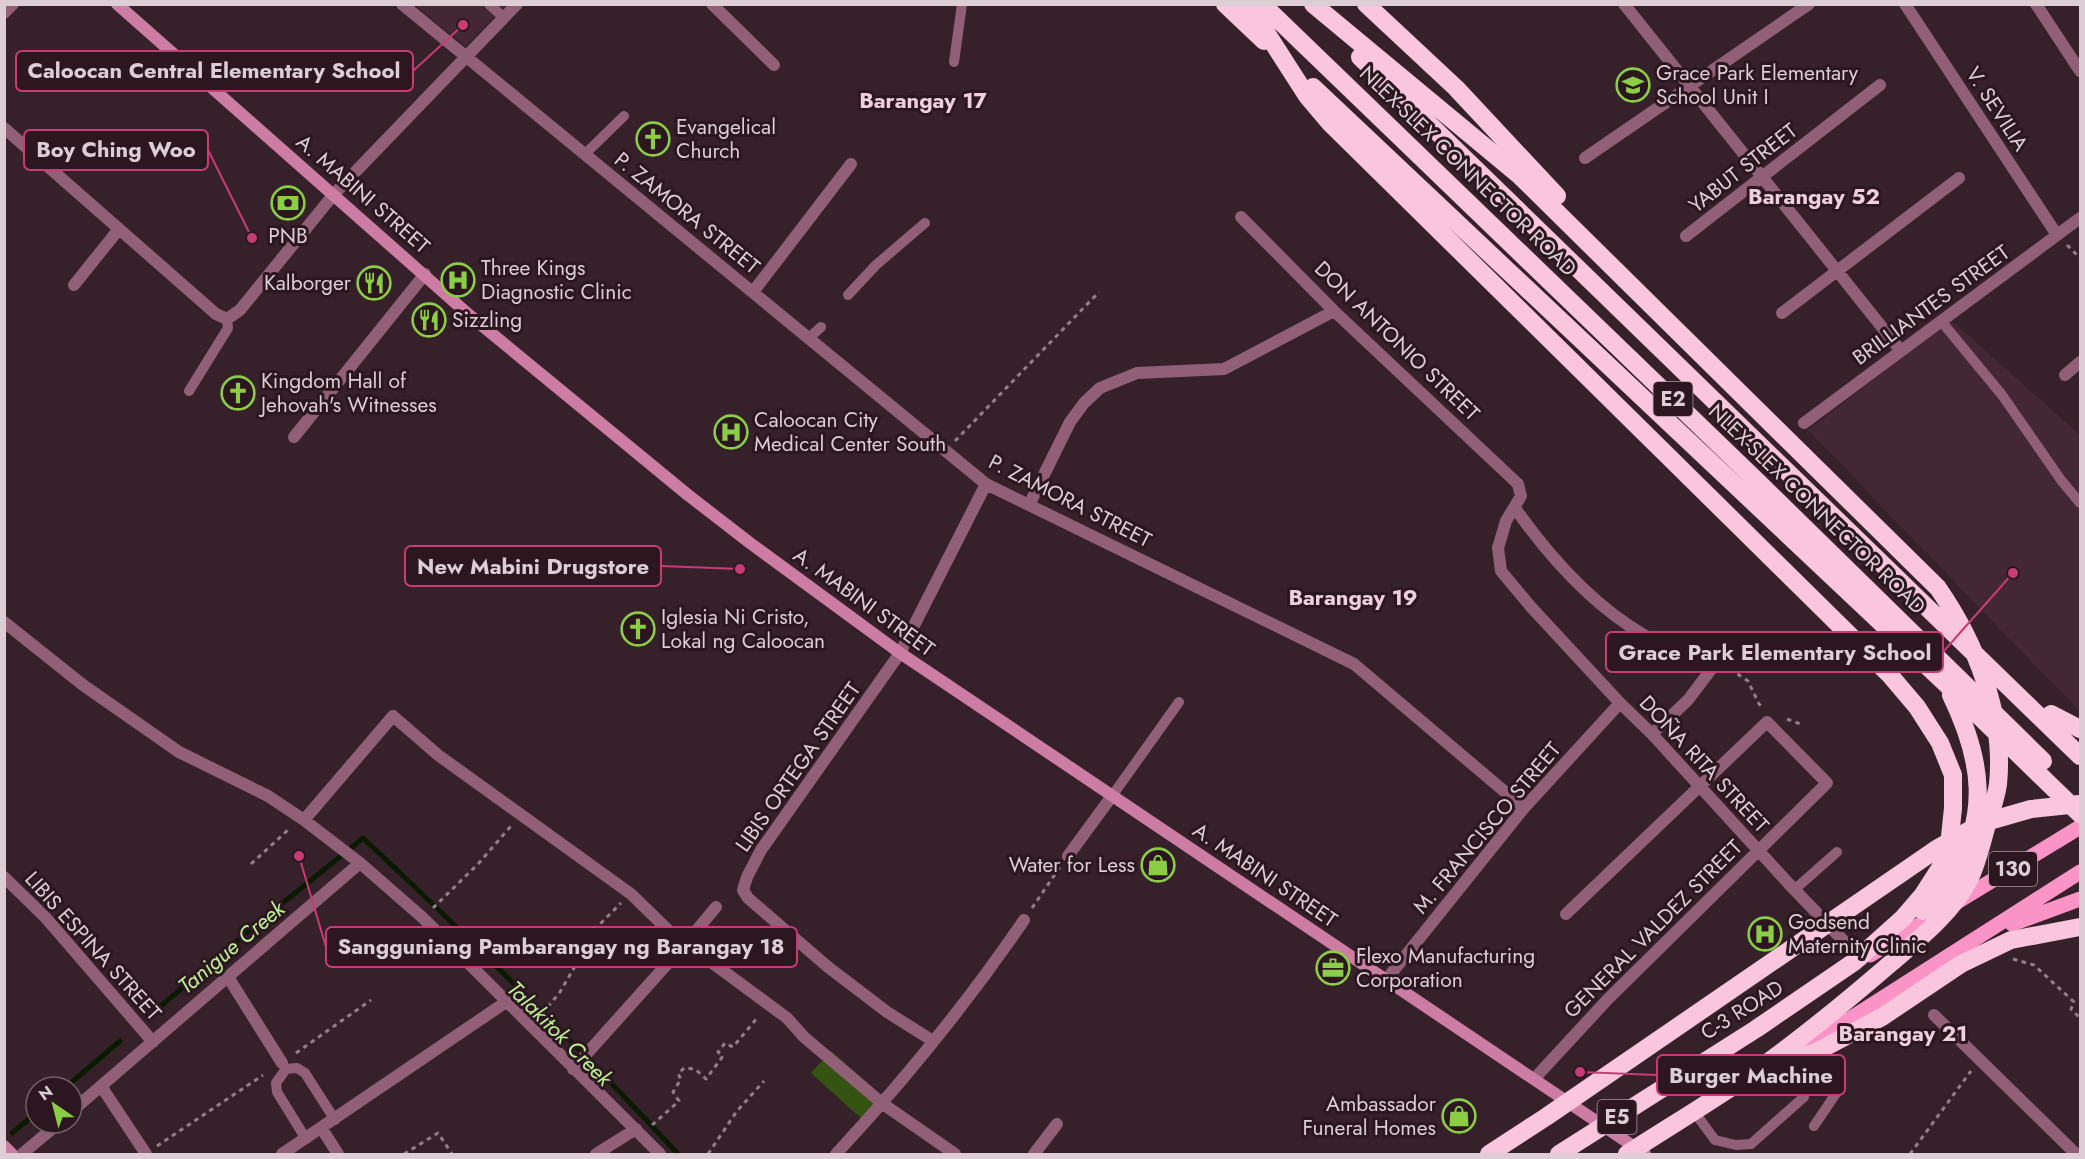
<svg xmlns="http://www.w3.org/2000/svg" width="2085" height="1159" font-family="Jost,sans-serif">
  <style>
    .built { fill: #432735 }
    .green { fill: #355412 }
    .lines { fill: none; stroke-linecap: round; stroke-linejoin: round }
    .stream { stroke: #0a1a00; stroke-width: 5 }
    .path { stroke: #918088; stroke-width: 3; stroke-dasharray: 4.5 4.5; stroke-linecap: butt }
    .lane { stroke: #916077; stroke-width: 10 }
    .street { stroke: #916077; stroke-width: 12 }
    .secondary { stroke: #cd7da3; stroke-width: 12 }
    .primary { stroke: #fb94c6; stroke-width: 15 }
    .highway { stroke: #f9c6dd; stroke-width: 18 }
    .labels { text-anchor: middle; stroke-width: 6; stroke-linejoin: round; paint-order: stroke }
    .shield { fill: #2c1721; stroke: #a8979f; stroke-width: 1.5 }
    .shield-label { font-size: 20px; font-weight: bold; fill: #ddced5 }
    .poi-label { font-size: 21px; fill: #ddced5; stroke: #2c1721; text-anchor: start }
    .street-label { font-size: 21px; fill: #ddced5; stroke: #2c1721 }
    .neighbourhood-label { font-size: 22px; font-weight: bold; fill: #eed0dd; stroke: #2c1721 }
    .water-label { font-size: 22px; font-style: italic; fill: #bef094; stroke: #2c1721 }
    .leader { fill: none; stroke: #c73c73; stroke-width: 2 }
    .callout-dot { fill: #c73c73; stroke: #2c1721; stroke-width: 2 }
    .callout { fill: #2c1721; stroke: #c73c73; stroke-width: 2 }
    .callout-label { font-size: 22px; text-anchor: middle; font-weight: bold; fill: #ddced5 }
  </style>
  <rect width="100%" height="100%" fill="#36212b"/>
  <path class="built" d="M415,5H506L465,46Z
    M1951,320L2080,435V712L1808,430Z"/>
  <path class="green" d="M831,1051L882,1096L862,1119L811,1073Z"/>
  <g class="lines">
    <path class="stream" d="M352,847L363,838C472,940 577,1045 678,1154
      M149,1016L269,914L341,856
      M66,1087L120,1041
      M12,1133L36,1113"/>
    <path class="path" d="M2067,245L2080,258
      M955,441L1099,292
      M1730,669L1748,681L1759,704L1763,708
      M1787,719L1803,725
      M251,864L289,829
      M433,908L478,864L511,826
      M1032,908L1060,867
      M2013,959L2034,965L2074,1002L2071,1009L2080,1018
      M542,1014L560,992L599,925L621,903
      M296,1053L371,1000
      M652,1125L679,1101L673,1092L681,1079L678,1074L684,1068L695,1069L706,1079L723,1056L718,1052L725,1043L733,1047L758,1017
      M157,1146L263,1075
      M404,1154L438,1133L452,1154
      M708,1154L737,1111L764,1081
      M1910,1154L1971,1071"/>
    <path class="lane" d="M489,4L504,18
      M954,62L962,4
      M585,154L624,116
      M848,295L876,265L925,223
      M1941,321L2002,395L2061,480L2080,503
      M809,338L821,327
      M189,391L228,328L227,319
      M1112,796L1179,702
      M1794,890L1837,852
      M282,1063L286,1069L276,1083L277,1092L306,1139
      M286,1069L297,1068L305,1073L335,1120
      M1698,1117L1715,1140L1736,1145L1751,1144L1804,1097
      M1814,1126L1839,1089V1080L1821,1044"/>
    <path class="street" d="M402,4L986,484L1354,664L1524,808
      M712,4L774,65
      M1624,4L1901,351
      M1905,4L2057,235
      M2036,4L2080,71
      M4,13L13,4
      M4,128L216,314L227,319L240,310L334,194L517,4
      M1585,158L1809,4
      M1241,217L1334,311L1518,484L1521,496L1506,521L1498,548L1501,571L1531,607L1620,703L1652,734L1789,884L1862,960
      M1686,236L1880,85
      M74,285L119,229
      M753,292L851,164
      M1782,313L1959,178
      M2065,375L2080,362
      M1804,423L2080,218
      M294,437L425,274
      M1029,505L1070,422L1084,403L1100,388L1137,373L1224,369L1334,311
      M1515,508C1550,558 1593,606 1647,637C1660,644 1674,651 1688,658
      M4,622L83,685L179,752L268,796L304,820L360,863L423,918L660,1154
      M1652,734L1688,700L1716,663
      M304,820L393,716L438,755L631,894L669,931L787,1018L804,1037L883,1104L955,1154
      M1068,856L1112,796
      M4,877L46,918L153,1042
      M228,977L282,1063
      M1386,980L1524,808L1620,703
      M1934,1015L2076,1154
      M933,1041L887,1012L828,967L748,898L743,890L747,877L761,850L900,653L986,484
      M573,1069L686,943L716,907
      M1534,1079L1608,999L1827,783L1767,722L1566,914
      M101,1086L146,1154
      M72,1111L360,863
      M322,1129L338,1154
      M22,1154L59,1123
      M282,1154L506,1002
      M596,1154L636,1129
      M836,1154C904,1081 967,1003 1024,920
      M1034,1154L1057,1124"/>
    <path class="secondary" d="M117,4L468,314L688,495L750,543L900,653L1645,1154
      M4,1146L12,1154"/>
    <path class="primary" d="M2012,924L2080,899
      M1870,955L2080,827
      M1795,1054L2080,872"/>
    <path class="highway" d="M1225,4L1264,41
      M1248,4L1307,96L1329,122L1889,674L1917,707L1940,743L1953,775V808L1949,846L1940,868L1922,896L1903,918L1854,962L1756,1029L1559,1154
      M1262,4L1758,482L2043,761
      M1313,4L1519,175L1938,588C1976,643 2005,716 1998,784C1996,799 1990,814 1986,828C1981,846 1977,864 1969,880C1952,913 1919,939 1891,963C1847,1001 1801,1039 1753,1073C1712,1101 1669,1127 1627,1154
      M1366,4L1456,88L1557,196
      M1360,57L2080,756
      M1313,87L1945,683L2080,814
      M2051,714L2080,729
      M1923,911C1932,901 1944,891 1951,880C1990,816 1983,761 1951,695
      M1767,1068L1816,1052L1882,1017L1961,964L2011,940L2080,927
      M1489,1154L1546,1117L1938,848L1982,823L2031,809L2079,804"/>
  </g>
  <defs>
    <g id="school-ring" transform="scale(1.725)"><circle r="9.5" fill="#2c1721" stroke="#8bce46" stroke-width="1.5"/><path d="M0-5L7-2L0 1L-7-2ZM-4 1L0 2.5L4 1V4Q0 6-4 4Z" fill="#8bce46"/></g>
    <g id="church-ring" transform="scale(1.725)"><circle r="9.5" fill="#2c1721" stroke="#8bce46" stroke-width="1.5"/><path d="M-1.2-6h2.4v3.5h3.3v2.4h-3.3V6h-2.4V-.1h-3.3v-2.4h3.3Z" fill="#8bce46"/></g>
    <g id="bank-ring" transform="scale(1.725)"><circle r="9.5" fill="#2c1721" stroke="#8bce46" stroke-width="1.5"/><path d="M-6-4H6V4H-6ZM0-2.3a2.3 2.3 0 1 0 0 4.6a2.3 2.3 0 1 0 0-4.6Z" fill="#8bce46"/></g>
    <g id="hospital-ring" transform="scale(1.725)"><circle r="9.5" fill="#2c1721" stroke="#8bce46" stroke-width="1.5"/><path d="M-5-5h3v3.5h4V-5h3V5h-3V1.5h-4V5h-3Z" fill="#8bce46"/></g>
    <g id="restaurant-ring" transform="scale(1.725)"><circle r="9.5" fill="#2c1721" stroke="#8bce46" stroke-width="1.5"/><path d="M-5-6h1v4h1v-4h1v4h1v-4h1v5L-1.5 .5V6h-2V.5L-5-1ZM5-6V6H3V1.5H1.5Q1.5-4 5-6Z" fill="#8bce46"/></g>
    <g id="shop-ring" transform="scale(1.725)"><circle r="9.5" fill="#2c1721" stroke="#8bce46" stroke-width="1.5"/><path d="M-5-2.5h2.3a2.7 3.5 0 0 1 5.4 0H5L5.5 6h-11ZM-1.5-2.5h3a1.5 2.3 0 0 0-3 0Z" fill="#8bce46"/></g>
    <g id="office-ring" transform="scale(1.725)"><circle r="9.5" fill="#2c1721" stroke="#8bce46" stroke-width="1.5"/><path d="M-6-3h4V-5.5h4V-3h4V5H-6ZM-1-4.5V-3h2v-1.5ZM-6 0V1H6V0Z" fill="#8bce46"/></g>
  </defs>
  <g fill-rule="evenodd">
    <use href="#school-ring" x="1633" y="85"/>
    <use href="#church-ring" x="653" y="139"/>
    <use href="#bank-ring" x="288" y="203"/>
    <use href="#hospital-ring" x="458" y="280"/>
    <use href="#restaurant-ring" x="374" y="283"/>
    <use href="#restaurant-ring" x="429" y="320"/>
    <use href="#church-ring" x="238" y="393"/>
    <use href="#hospital-ring" x="731" y="432"/>
    <use href="#church-ring" x="638" y="629"/>
    <use href="#shop-ring" x="1158" y="865"/>
    <use href="#hospital-ring" x="1765" y="934"/>
    <use href="#office-ring" x="1333" y="968"/>
    <use href="#shop-ring" x="1459" y="1116"/>
  </g>
  <g class="labels">
    <g class="shield">
      <rect x="1653.5" y="382" width="39" height="34" rx="4.5"/>
      <rect x="1989" y="852" width="48" height="34" rx="4.5"/>
      <rect x="1597.5" y="1100" width="39" height="34" rx="4.5"/>
    </g>
    <g class="shield-label">
      <text x="1673" y="406">E2</text>
      <text x="2013" y="876">130</text>
      <text x="1617" y="1124">E5</text>
    </g>
    <g class="poi-label">
      <text x="1656" y="80">Grace Park Elementary<tspan x="1656" dy="24">School Unit I</tspan></text>
      <text x="676" y="134">Evangelical<tspan x="676" dy="24">Church</tspan></text>
      <text x="288" y="243" text-anchor="middle">PNB</text>
      <text x="481" y="275">Three Kings<tspan x="481" dy="24">Diagnostic Clinic</tspan></text>
      <text x="351" y="290" text-anchor="end">Kalborger</text>
      <text x="452" y="327">Sizzling</text>
      <text x="261" y="388">Kingdom Hall of<tspan x="261" dy="24">Jehovah's Witnesses</tspan></text>
      <text x="754" y="427">Caloocan City<tspan x="754" dy="24">Medical Center South</tspan></text>
      <text x="661" y="624">Iglesia Ni Cristo,<tspan x="661" dy="24">Lokal ng Caloocan</tspan></text>
      <text x="1135" y="872" text-anchor="end">Water for Less</text>
      <text x="1788" y="929">Godsend<tspan x="1788" dy="24">Maternity Clinic</tspan></text>
      <text x="1356" y="963">Flexo Manufacturing<tspan x="1356" dy="24">Corporation</tspan></text>
      <text x="1436" y="1111" text-anchor="end">Ambassador<tspan x="1436" dy="24">Funeral Homes</tspan></text>
    </g>
    <g class="street-label">
      <text transform="translate(1997 109) rotate(57)" y="7">V. SEVILIA</text>
      <text transform="translate(1743 168) rotate(-38)" y="7">YABUT STREET</text>
      <text transform="translate(1468 171) rotate(44)" y="7">NLEX-SLEX CONNECTOR ROAD</text>
      <text transform="translate(363 194) rotate(41)" y="7">A. MABINI STREET</text>
      <text transform="translate(687 213) rotate(39)" y="7">P. ZAMORA STREET</text>
      <text transform="translate(1931 305) rotate(-36)" y="7">BRILLIANTES STREET</text>
      <text transform="translate(1397 341) rotate(44)" y="7">DON ANTONIO STREET</text>
      <text transform="translate(1070 501) rotate(27)" y="7">P. ZAMORA STREET</text>
      <text transform="translate(1817 509) rotate(44)" y="7">NLEX-SLEX CONNECTOR ROAD</text>
      <text transform="translate(864 602) rotate(36)" y="7">A. MABINI STREET</text>
      <text transform="translate(1704 764) rotate(47)" y="7">DOÑA RITA STREET</text>
      <text transform="translate(798 767) rotate(-55)" y="7">LIBIS ORTEGA STREET</text>
      <text transform="translate(1487 828) rotate(-50)" y="7">M. FRANCISCO STREET</text>
      <text transform="translate(1265 875) rotate(34)" y="7">A. MABINI STREET</text>
      <text transform="translate(1653 929) rotate(-45)" y="7">GENERAL VALDEZ STREET</text>
      <text transform="translate(93 946) rotate(48)" y="7">LIBIS ESPINA STREET</text>
      <text transform="translate(1742 1010) rotate(-32)" y="7">C-3 ROAD</text>
    </g>
    <g class="neighbourhood-label">
      <text x="923" y="108">Barangay 17</text>
      <text x="1814" y="204">Barangay 52</text>
      <text x="1353" y="605">Barangay 19</text>
      <text x="1903" y="1041">Barangay 21</text>
    </g>
    <g class="water-label">
      <text transform="translate(231 947) rotate(-40)" y="8">Tanigue Creek</text>
      <text transform="translate(560 1033) rotate(45)" y="8">Talakitok Creek</text>
    </g>
  </g>
  <path class="leader" d="M463 25L413 71M252 238L208 150M740 569L661 566M2013 573L1943 652M299 856L326 947M1580 1072L1657 1075"/>
  <g class="callout-dot">
    <circle cx="463" cy="25" r="6"/>
    <circle cx="252" cy="238" r="6"/>
    <circle cx="740" cy="569" r="6"/>
    <circle cx="2013" cy="573" r="6"/>
    <circle cx="299" cy="856" r="6"/>
    <circle cx="1580" cy="1072" r="6"/>
  </g>
  <g class="callout">
    <rect x="16" y="51" width="397" height="40" rx="6"/>
    <rect x="24" y="130" width="184" height="40" rx="6"/>
    <rect x="405" y="546" width="256" height="40" rx="6"/>
    <rect x="1606" y="632" width="337" height="40" rx="6"/>
    <rect x="326" y="927" width="471" height="40" rx="6"/>
    <rect x="1657" y="1055" width="188" height="40" rx="6"/>
  </g>
  <g class="callout-label">
    <text x="214" y="78">Caloocan Central Elementary School</text>
    <text x="116" y="157">Boy Ching Woo</text>
    <text x="533" y="574">New Mabini Drugstore</text>
    <text x="1775" y="660">Grace Park Elementary School</text>
    <text x="561" y="954">Sangguniang Pambarangay ng Barangay 18</text>
    <text x="1751" y="1083">Burger Machine</text>
  </g>
  <rect width="2085" height="1159" fill="none" stroke="#ddced5" stroke-width="12"/>
  <g transform="translate(54 1105) rotate(325)"><circle r="28" fill="#2c1721" stroke="#736069" stroke-width="1.5"/>
  <path d="M0-4.5L10 22L0 15L-10 22Z" fill="#8bce46"/>
  <text y="-9" font-size="16" font-weight="bold" text-anchor="middle" fill="#ddced5">N</text>
  </g>
</svg>
